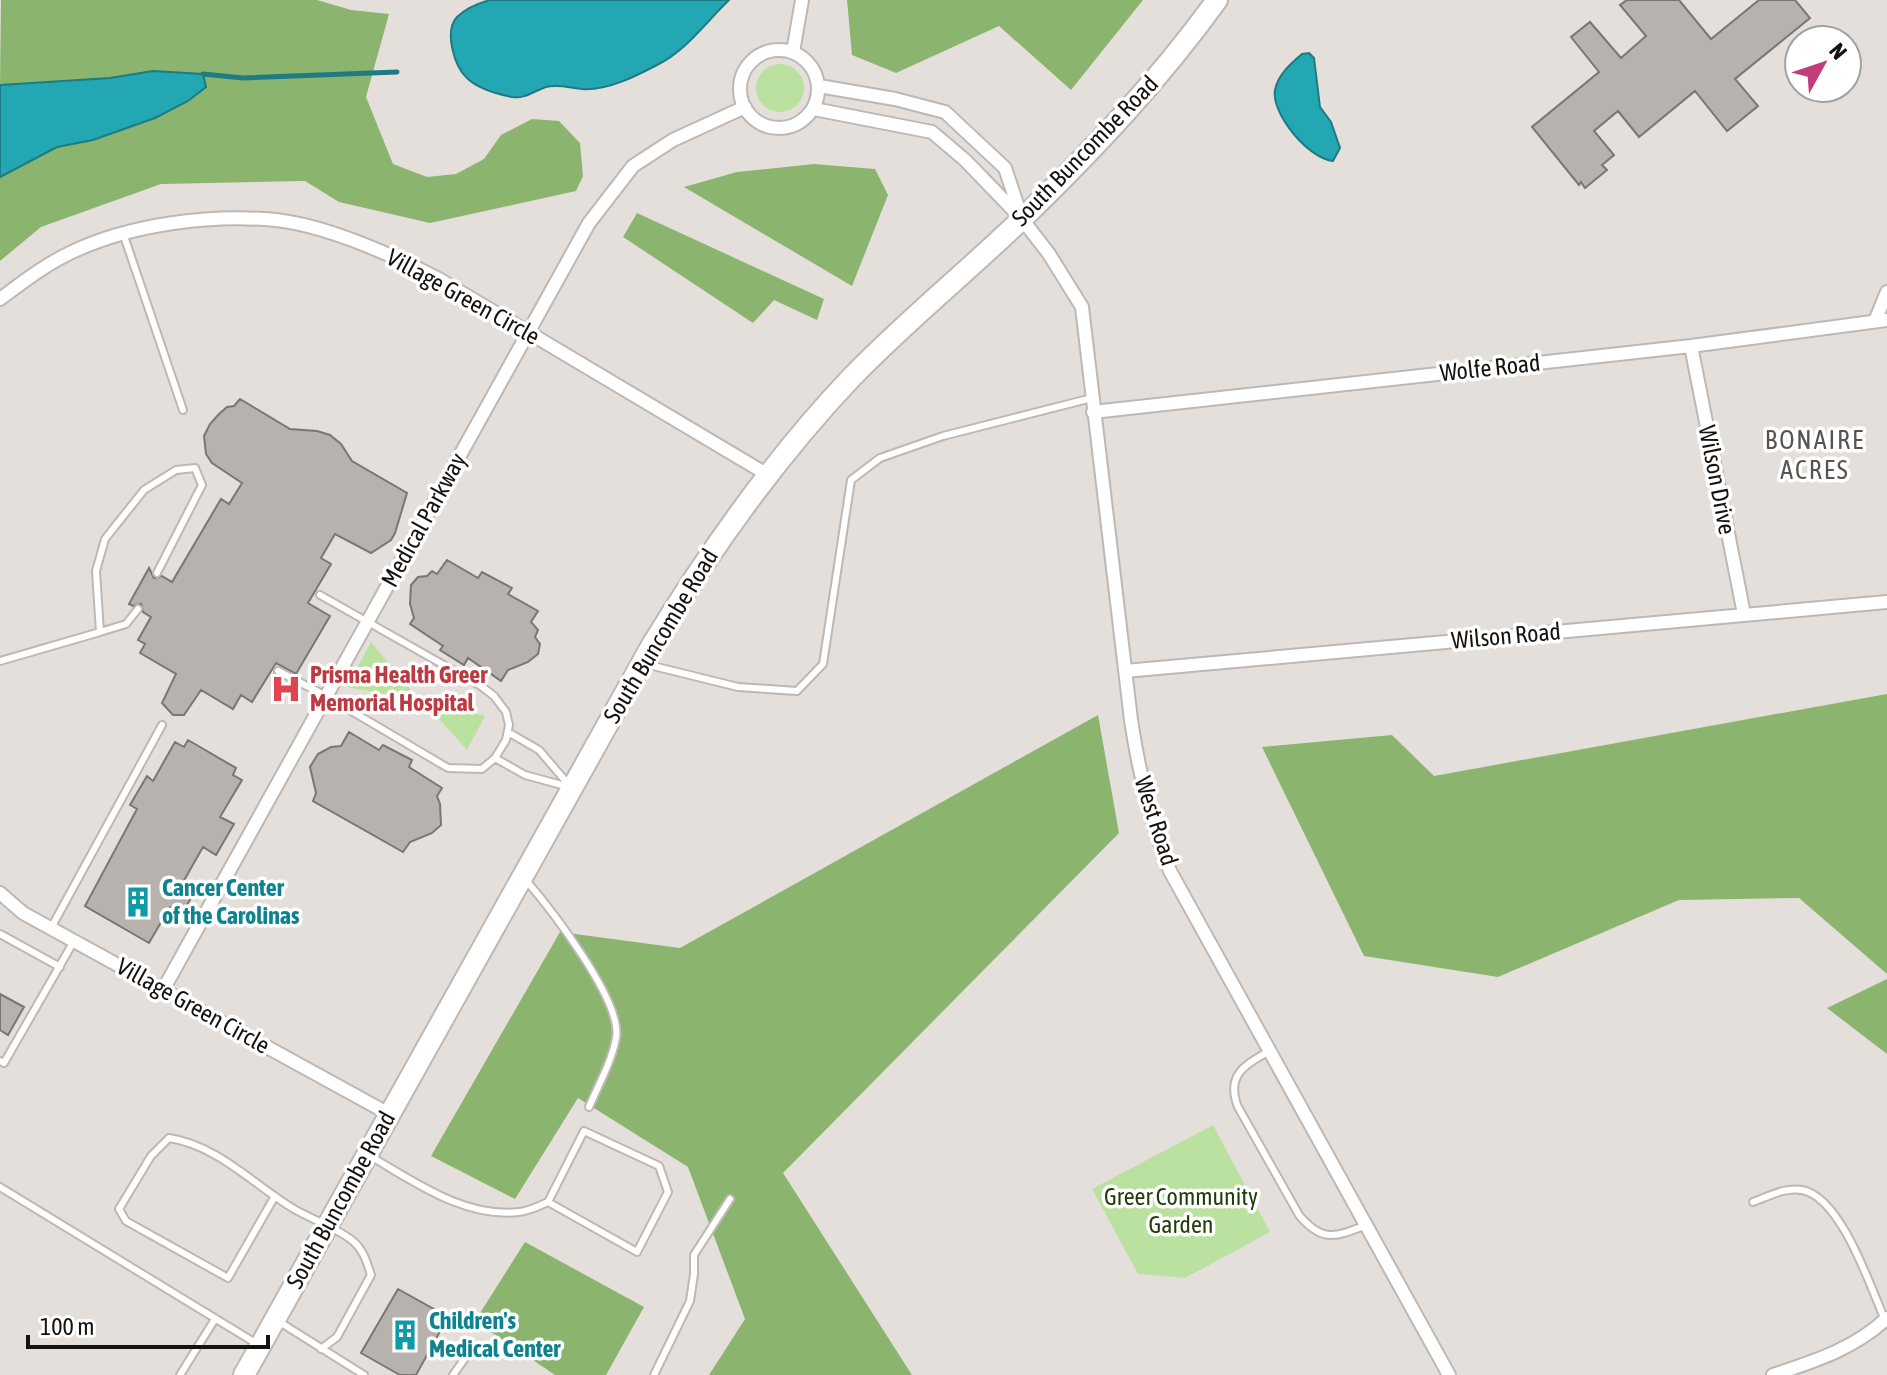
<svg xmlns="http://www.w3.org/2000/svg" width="1887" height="1375" font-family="'Asap Condensed',sans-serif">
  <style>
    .green { fill: #bae19f }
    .forest { fill: #8bb56e }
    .water { fill: #22a7b3; stroke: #1e7b83; stroke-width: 2 }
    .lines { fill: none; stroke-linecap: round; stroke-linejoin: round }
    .stream { stroke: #1e7b83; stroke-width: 5 }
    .building { fill: #b8b2ae; stroke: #7c7673; stroke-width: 2 }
    .lane-casing { stroke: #beb8b5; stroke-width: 10 }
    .street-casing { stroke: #beb8b5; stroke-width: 16 }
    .primary-casing { stroke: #beb8b5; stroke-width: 24 }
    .lane { stroke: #fff; stroke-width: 6 }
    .street { stroke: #fff; stroke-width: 12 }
    .primary { stroke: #fff; stroke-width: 20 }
    .labels { text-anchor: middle; stroke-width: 7; stroke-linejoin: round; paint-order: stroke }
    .street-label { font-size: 24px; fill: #151312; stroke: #fff }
    .health-label { font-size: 24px; font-weight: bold; fill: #be3a42; stroke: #fff; text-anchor: start }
    .culture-label { font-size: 24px; font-weight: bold; fill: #0d838f; stroke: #fff; text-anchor: start }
    .park-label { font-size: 24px; fill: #223c09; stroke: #fff }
    .neighbourhood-label { font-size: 26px; letter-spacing: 2px; fill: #595450; stroke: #fff }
  </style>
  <rect width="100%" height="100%" fill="#e5dfdb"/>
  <path class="green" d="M756 88a24 24 0 1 1 48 0a24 24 0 1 1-48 0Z
    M371,642L411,690L407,698L347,687Z
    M436,703L485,716L467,750L432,711Z
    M1213,1125L1270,1232L1185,1278L1138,1274L1092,1189Z"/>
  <path class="forest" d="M1,0H317L351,10L389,14L366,97L393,164L427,177L456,174L484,159L501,135L532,119L559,121L580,143L583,176L576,191L430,223L339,202L305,181L161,184L41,227L0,261V177L57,147L93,140L203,74L153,71L110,78L0,85Z
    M847,0H1143L1071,90L999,26L896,73L852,55Z
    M814,164L875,169L888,195L852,286L684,187L737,172Z
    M637,213L824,299L817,320L774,300L753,323L623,237Z
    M1887,694V974L1799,898L1679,900L1498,977L1364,956L1262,747L1392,735L1434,776Z
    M1098,715L1119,833L783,1173L912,1375H709L745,1319L688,1167L578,1098L515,1199L431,1156L560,932L680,948Z
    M1887,979V1054L1827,1008Z
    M525,1242L644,1307L606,1375H555L475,1321Z"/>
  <path class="water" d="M490,0H729C706,22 686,51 657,65C636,76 607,91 582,89C570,88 558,84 546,87C534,91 525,99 512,97C497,94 478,89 467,78C454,66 444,31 457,17C465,9 479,3 490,0Z
    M1309,53L1314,58L1320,107L1331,122L1340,148L1333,161C1309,159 1271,114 1275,90C1278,75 1290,64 1302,54Z
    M153,71L203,74L206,87L188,101L155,118L93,140L57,147L0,177V85L110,78Z"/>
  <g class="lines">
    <path class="stream" d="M203,74L243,78L397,72"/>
  </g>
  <path class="building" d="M1627,0H1679L1711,39L1759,0H1795L1810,18L1735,79L1758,106L1727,131L1695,91L1639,137L1618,111L1594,131L1614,155L1602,165L1607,170L1585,188L1581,182L1579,185L1532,127L1599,72L1571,37L1590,22L1621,58L1646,36L1620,5Z
    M240,399L290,429L317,431L330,435L341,444L352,461L407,493L395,533L391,540L371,553L335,534L321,558L331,564L308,603L330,616L296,674L276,663L252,702L241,695L233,709L201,690L184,715H173L162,703L176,674L140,653L145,644L138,640L151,617L143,612L141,604L133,606L129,604L149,568L154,578L162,576L172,582L221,499L229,504L242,483L212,463L206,454L204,436L210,424L219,414L227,407L234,406Z
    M447,560L478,578L482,572L512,588L508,594L538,611L531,622L538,630L535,637L540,644L538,654L528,662L508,670L501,681L468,658L464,665L440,650L443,646L410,624L414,618L410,604L411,585L418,577L427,576L432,571L437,574Z
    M349,732L379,750L383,745L412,760L409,767L442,788L437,796L440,804L441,825L432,833L410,842L403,852L313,801L316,793L310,767L318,754L331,747L341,746Z
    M188,740L236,768L233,775L242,780L220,817L234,824L216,855L203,847L178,891L191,898L182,914L170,907L149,943L85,906L137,809L130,805L147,776L153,781L175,742L184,747Z
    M0,994L24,1007L8,1035L0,1030Z
    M398,1289L448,1317L416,1375H400L361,1353Z"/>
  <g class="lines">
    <g class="lane-casing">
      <path id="lane" d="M123,233L183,410
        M138,609L126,624L100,632L96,571L105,539L144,490L176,470L195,468L202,485L157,573
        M0,661L100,632
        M645,664L738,687L797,691L823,664L851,480L880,458L943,436L1092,398
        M278,671L326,696L448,768L482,769L495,758L506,740L509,725L506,712L494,696L481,686L320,595
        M508,732L539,750L569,785
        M495,758L525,775L569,787
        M525,879C549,907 623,1001 616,1038C612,1061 598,1086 589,1107
        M51,928L162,725
        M0,934L60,967
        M1268,1052C1243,1065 1226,1077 1238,1107L1299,1215C1322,1243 1336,1237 1366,1225
        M0,1061L4,1063L74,941
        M370,1156C415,1182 464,1218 519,1212C529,1211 539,1206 548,1202L637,1252L668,1192L659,1166L584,1131L548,1202
        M0,1187L257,1344
        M275,1196L228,1278L126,1221L119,1209L151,1156L169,1138C217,1145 254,1185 294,1209C311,1219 340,1229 354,1242C364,1251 367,1263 371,1275L337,1337L321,1349
        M1753,1202C1769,1196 1785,1187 1802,1190C1841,1197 1870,1286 1885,1320
        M278,1321L364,1375
        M180,1375L215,1319
        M453,1375L468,1354
        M654,1375L690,1301L694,1274V1255L730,1199"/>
    </g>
    <g class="street-casing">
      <path id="street" d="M740 89a39 39 0 1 1 78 0a39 39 0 1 1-78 0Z
        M793,52L802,0
        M819,86L895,99L945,112L1005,168L1021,216
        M814,109L932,132L965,160L1022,219L1049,254L1082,307L1131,720C1139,773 1150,821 1170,871L1449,1375
        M0,299C23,282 46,264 72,252C131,224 211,214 276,220C329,226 390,254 437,278L768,475
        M1875,321L1887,292
        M1691,346L1744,614
        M1093,412L1691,346L1887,320
        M1125,671L1887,602
        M0,893L23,913L389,1114
        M163,990L589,223L633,166L673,140L745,107
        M1773,1375C1815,1361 1854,1349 1887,1318"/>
    </g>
    <g class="primary-casing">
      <path id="primary" d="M244,1375L652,645C710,550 774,459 851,378C906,321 967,272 1024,217C1094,149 1160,79 1217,0"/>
    </g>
    <use href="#lane" class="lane"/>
    <use href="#street" class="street"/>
    <use href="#primary" class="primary"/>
  </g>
  <defs>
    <g id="hospital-bare" transform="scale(2.4)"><path d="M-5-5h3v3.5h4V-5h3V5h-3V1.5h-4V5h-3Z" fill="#e0444e" stroke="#fff" stroke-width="2.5" paint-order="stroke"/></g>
    <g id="building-bare" transform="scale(2.4)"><path d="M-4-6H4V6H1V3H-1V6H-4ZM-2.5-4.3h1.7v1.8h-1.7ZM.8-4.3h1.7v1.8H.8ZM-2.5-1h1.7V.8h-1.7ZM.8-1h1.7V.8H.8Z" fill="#0f9aa8" stroke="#fff" stroke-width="2.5" paint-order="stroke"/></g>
  </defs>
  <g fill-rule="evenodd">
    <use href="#hospital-bare" x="286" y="689"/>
    <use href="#building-bare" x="138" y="902"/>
    <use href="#building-bare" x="405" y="1335"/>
  </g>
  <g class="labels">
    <g class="street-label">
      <text transform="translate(1085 151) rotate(-46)" y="8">South Buncombe Road</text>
      <text transform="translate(463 297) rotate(29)" y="8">Village Green Circle</text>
      <text transform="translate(1490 368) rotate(-6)" y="8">Wolfe Road</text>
      <text transform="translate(1717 480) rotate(79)" y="8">Wilson Drive</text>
      <text transform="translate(424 520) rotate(-61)" y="8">Medical Parkway</text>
      <text transform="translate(661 636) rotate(-59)" y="8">South Buncombe Road</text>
      <text transform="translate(1506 636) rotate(-5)" y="8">Wilson Road</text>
      <text transform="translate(1156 821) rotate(72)" y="8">West Road</text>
      <text transform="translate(193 1006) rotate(29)" y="8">Village Green Circle</text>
      <text transform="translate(341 1200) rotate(-61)" y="8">South Buncombe Road</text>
    </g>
    <g class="health-label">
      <text x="310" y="683">Prisma Health Greer<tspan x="310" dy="28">Memorial Hospital</tspan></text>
    </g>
    <g class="culture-label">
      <text x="162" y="896">Cancer Center<tspan x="162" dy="28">of the Carolinas</tspan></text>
      <text x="429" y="1329">Children's<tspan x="429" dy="28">Medical Center</tspan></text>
    </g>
    <g class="park-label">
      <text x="1181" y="1205">Greer Community<tspan x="1181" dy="28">Garden</tspan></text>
    </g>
    <g class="neighbourhood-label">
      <text x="1815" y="449">BONAIRE<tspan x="1815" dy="30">ACRES</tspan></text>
    </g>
  </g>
  <g transform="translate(1823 64) rotate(50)"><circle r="38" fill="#ffffff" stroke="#a1a1a0" stroke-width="2"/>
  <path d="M0-6L14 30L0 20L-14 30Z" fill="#c33c7b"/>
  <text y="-12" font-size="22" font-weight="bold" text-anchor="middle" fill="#151312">N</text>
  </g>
  <path d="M28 1335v12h240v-12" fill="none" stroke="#151312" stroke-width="4"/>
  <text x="40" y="1335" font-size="24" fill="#151312" stroke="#ffffff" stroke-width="6" paint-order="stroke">100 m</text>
</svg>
